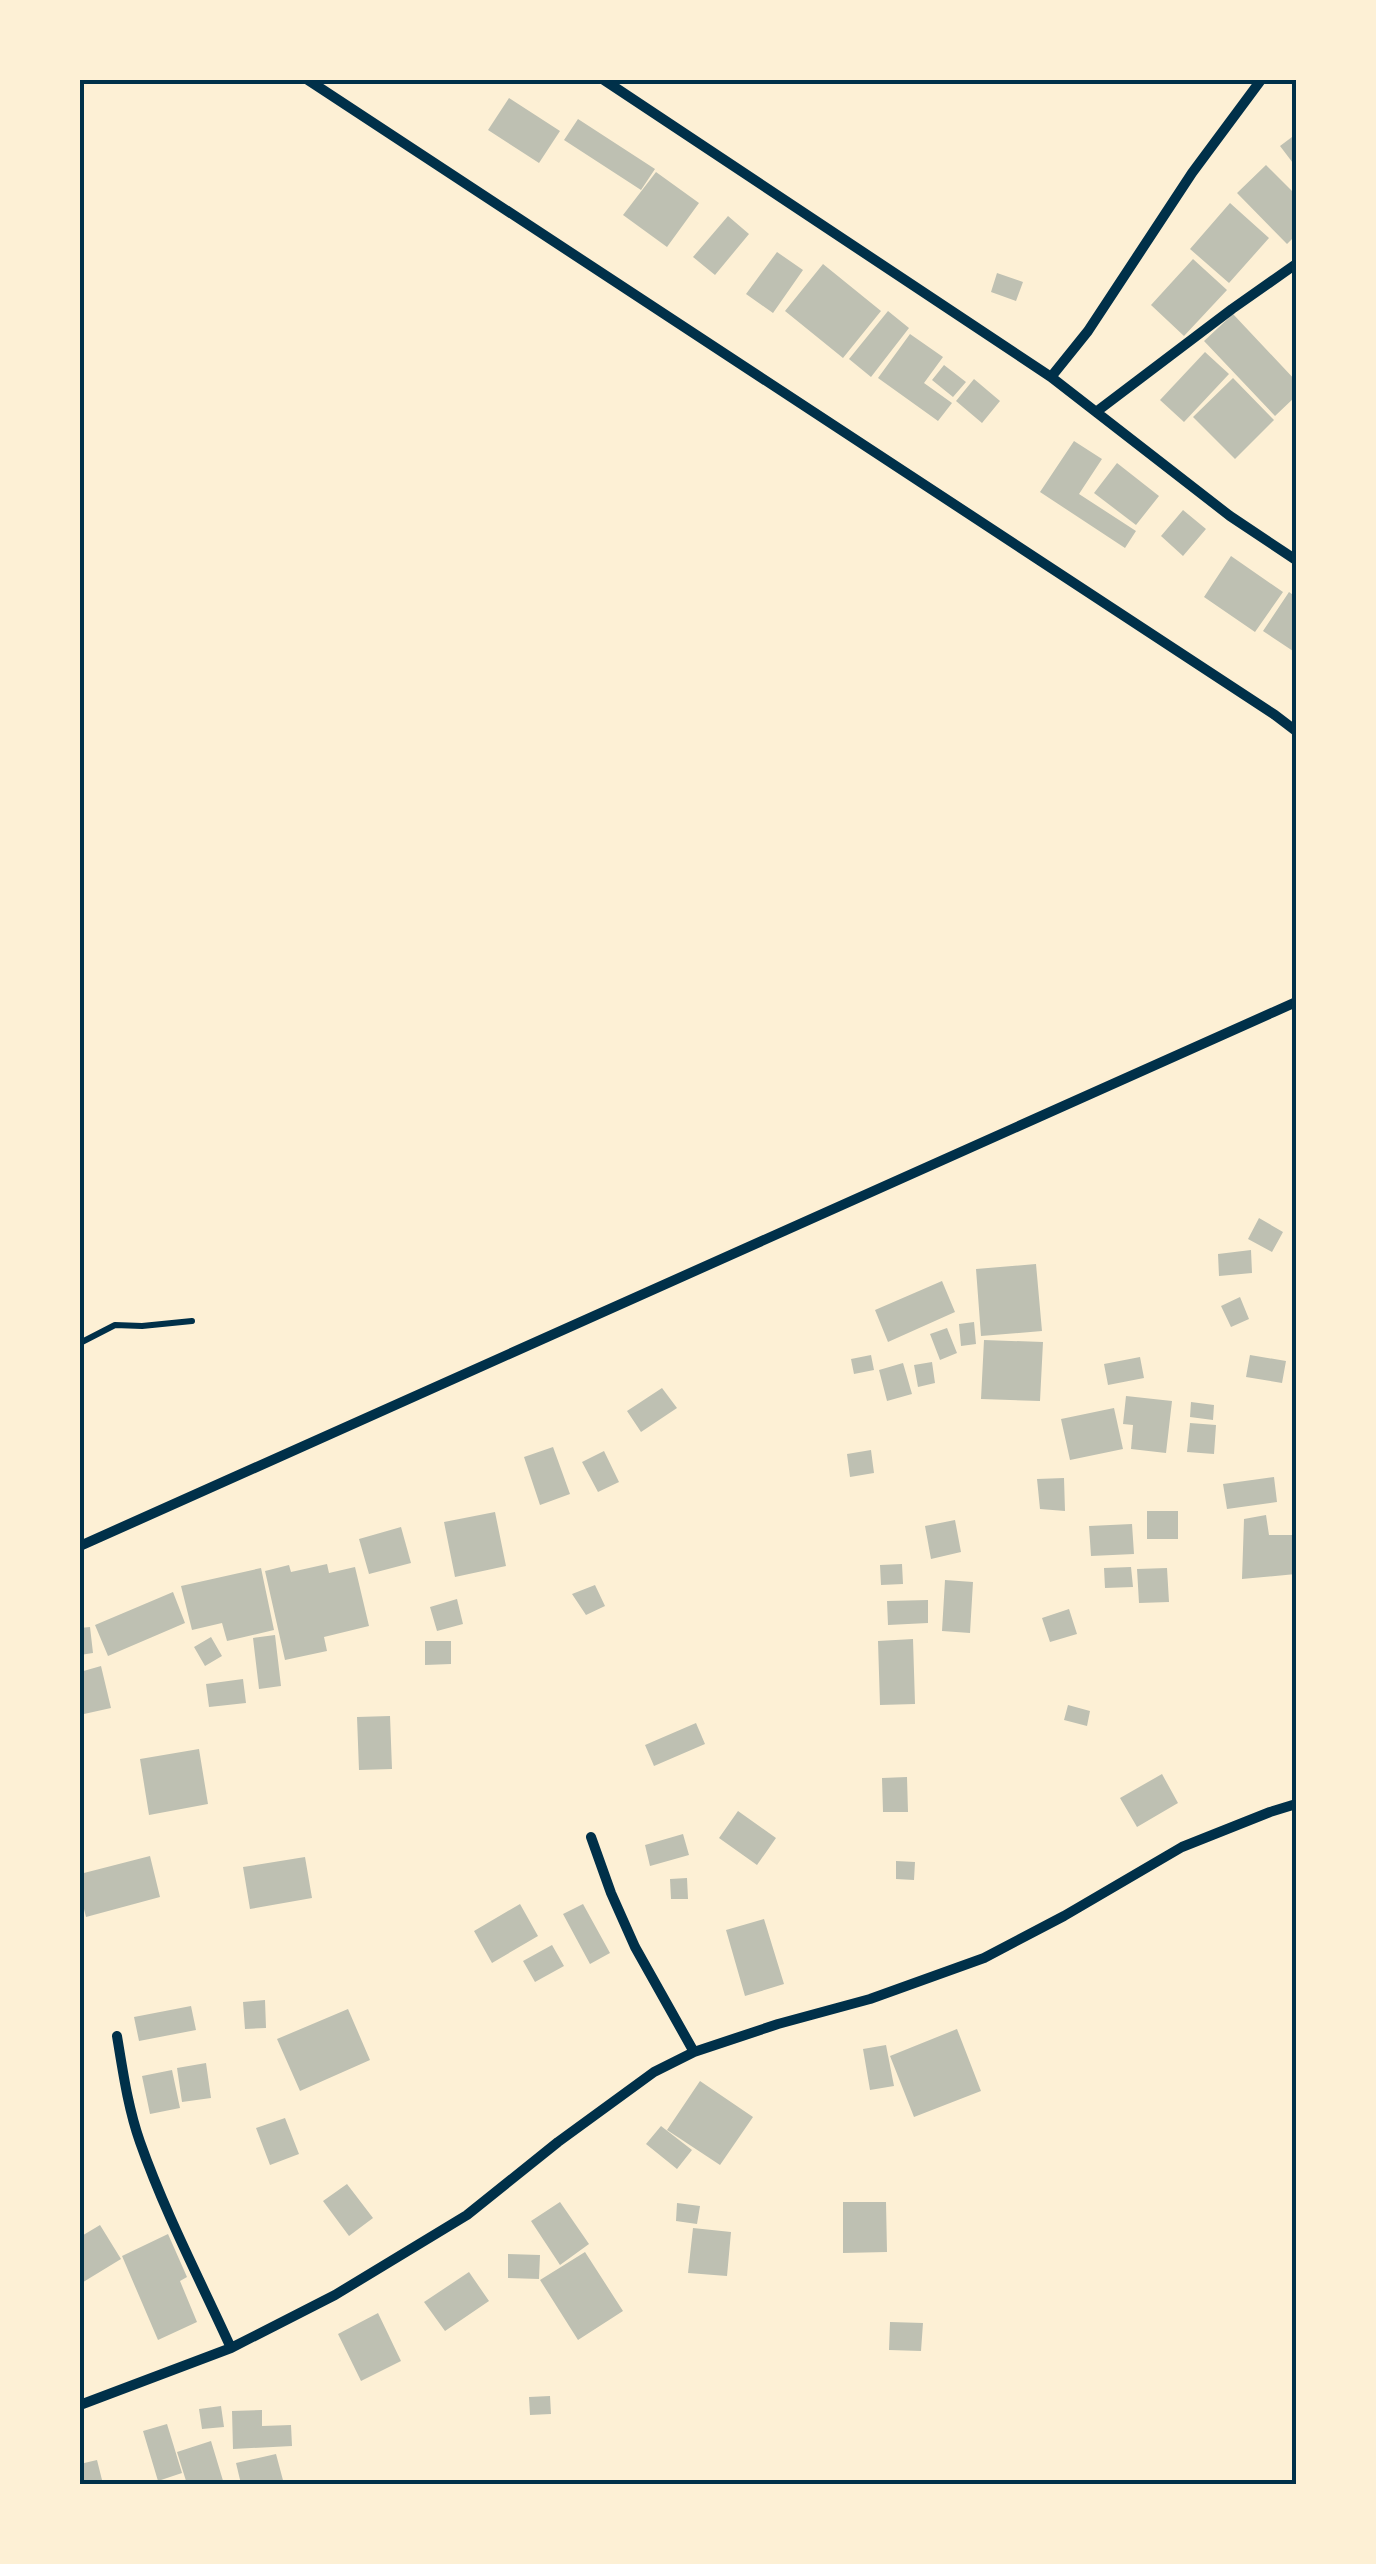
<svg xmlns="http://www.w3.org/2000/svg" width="1376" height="2564" font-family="Arial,sans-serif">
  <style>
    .building { fill: #bec0b2 }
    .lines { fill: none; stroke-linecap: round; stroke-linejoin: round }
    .path { stroke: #003049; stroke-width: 6 }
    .minor { stroke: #003049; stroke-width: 10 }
    .neatline { fill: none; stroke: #003049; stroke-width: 4 }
  </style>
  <rect width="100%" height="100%" fill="#fdf0d5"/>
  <path class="building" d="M509,98L560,131L539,163L488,130Z
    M578,119L655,169L641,190L564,140Z
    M1296,134V167L1280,146Z
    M1266,165L1296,195V235L1287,244L1237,193Z
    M656,172L699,203L667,247L623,215Z
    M1230,203L1269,238L1229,283L1190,249Z
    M728,216L749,234L715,275L693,257Z
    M777,252L803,270L773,313L746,294Z
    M1193,259L1227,290L1184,336L1151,305Z
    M823,264L881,311L843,358L785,311Z
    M997,273L1023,282L1016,301L991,292Z
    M888,311L909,328L871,377L849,359Z
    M1233,314L1296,381V396L1275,416L1204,341Z
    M910,334L943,357L924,383L952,403L938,421L878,378Z
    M1205,352L1229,374L1184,422L1160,400Z
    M944,365L966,382L953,397L932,380Z
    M1233,378L1274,420L1235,459L1193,417Z
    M974,379L1000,401L982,423L956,401Z
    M1074,441L1102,459L1079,494L1136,531L1125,548L1040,492Z
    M1117,463L1159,496L1136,525L1094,493Z
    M1183,510L1206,529L1183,556L1161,536Z
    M1231,556L1283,592L1255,632L1204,597Z
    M1289,592L1296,597V653L1263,631Z
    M1259,1218L1283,1232L1272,1252L1248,1239Z
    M1251,1250L1252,1273L1219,1276L1218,1254Z
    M1036,1264L1042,1331L981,1336L976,1269Z
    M942,1281L955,1312L888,1342L875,1310Z
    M1240,1297L1249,1319L1231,1327L1221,1306Z
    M974,1322L976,1344L961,1346L959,1324Z
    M947,1328L957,1353L940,1360L930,1334Z
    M984,1340L1043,1342L1040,1401L981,1399Z
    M871,1355L874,1370L854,1374L851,1359Z
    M1250,1355L1286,1361L1282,1383L1246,1377Z
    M1140,1357L1144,1378L1108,1385L1104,1364Z
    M932,1362L935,1383L918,1387L914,1365Z
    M903,1363L912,1394L887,1401L879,1370Z
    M662,1388L677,1408L641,1432L627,1411Z
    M1126,1396L1172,1401L1166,1453L1131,1449L1133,1425L1123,1424Z
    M1191,1402L1214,1405L1213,1420L1190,1417Z
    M1114,1408L1123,1449L1070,1460L1061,1419Z
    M1190,1423L1216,1425L1214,1454L1187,1452Z
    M553,1447L570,1494L540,1505L524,1457Z
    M871,1450L874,1473L850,1477L847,1454Z
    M604,1451L619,1482L598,1492L582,1462Z
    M1274,1477L1277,1502L1227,1509L1223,1484Z
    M1064,1478L1065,1511L1040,1509L1037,1479Z
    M1147,1511H1178V1539H1147Z
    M495,1512L506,1566L455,1577L444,1522Z
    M1266,1515L1269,1535H1296V1574L1242,1579L1244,1519Z
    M955,1520L961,1552L931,1559L925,1526Z
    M1132,1524L1134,1554L1091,1556L1089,1526Z
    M401,1527L411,1563L369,1574L359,1539Z
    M327,1564L329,1573L355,1567L369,1626L324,1637L327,1651L285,1660L265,1571L289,1565L291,1572Z
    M902,1564L903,1584L881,1585L880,1565Z
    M1131,1567L1133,1587L1105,1588L1104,1568Z
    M261,1568L274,1630L227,1641L222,1623L192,1630L181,1586Z
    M1167,1568L1169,1602L1139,1603L1137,1569Z
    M945,1580L973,1582L970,1633L942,1631Z
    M595,1585L605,1606L586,1615L572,1594Z
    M173,1592L185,1623L108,1656L95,1625Z
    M457,1599L463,1624L437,1631L430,1607Z
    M928,1600V1623L888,1625L887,1601Z
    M1069,1609L1077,1634L1050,1642L1042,1618Z
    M90,1627L93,1653L80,1655V1628Z
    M275,1635L281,1686L259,1689L253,1638Z
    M211,1637L222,1656L205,1666L194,1647Z
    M913,1639L915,1704L880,1705L878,1641Z
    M425,1641H451V1664L425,1665Z
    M101,1666L111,1708L84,1714L80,1694V1672Z
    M243,1679L246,1703L209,1707L206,1684Z
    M1068,1705L1090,1711L1087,1726L1064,1720Z
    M390,1716L392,1769L359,1770L357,1717Z
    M696,1723L705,1744L654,1766L645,1745Z
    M199,1749L208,1804L149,1815L140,1759Z
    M1162,1774L1178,1803L1137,1827L1120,1798Z
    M907,1777L908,1812H883L882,1778Z
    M738,1811L776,1838L757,1865L719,1838Z
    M683,1834L689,1855L650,1866L645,1845Z
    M150,1856L160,1897L86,1917L80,1893V1874Z
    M305,1857L312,1898L250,1909L243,1867Z
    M896,1861L915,1862L914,1880L896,1879Z
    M687,1878L688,1899H671L670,1879Z
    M520,1904L538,1936L492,1963L474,1931Z
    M583,1904L610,1953L590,1964L563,1914Z
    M764,1919L784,1984L745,1996L726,1930Z
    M552,1945L564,1966L535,1982L523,1961Z
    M265,2000L266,2028L245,2029L243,2002Z
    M191,2006L196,2030L139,2041L134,2017Z
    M348,2009L370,2060L300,2091L277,2039Z
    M957,2029L981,2091L914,2117L890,2056Z
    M886,2045L894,2086L870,2090L863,2049Z
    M206,2063L211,2098L182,2102L177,2068Z
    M172,2070L180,2108L150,2114L142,2076Z
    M700,2081L753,2117L720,2165L667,2130Z
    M285,2118L299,2154L270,2165L256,2128Z
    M661,2126L692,2150L677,2169L646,2144Z
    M347,2184L373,2218L349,2236L323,2201Z
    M560,2202L589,2244L560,2265L531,2221Z
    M843,2202H886L887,2252L843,2253Z
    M677,2203L700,2206L697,2224L676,2221Z
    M100,2225L121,2259L80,2284V2237Z
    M693,2228L731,2232L727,2276L688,2273Z
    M168,2234L187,2277L180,2281L197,2322L158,2340L122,2256Z
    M585,2252L623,2311L578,2340L540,2280Z
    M508,2254L540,2255L539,2279L508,2278Z
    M469,2272L489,2301L445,2331L424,2302Z
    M378,2313L401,2361L361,2381L338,2334Z
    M890,2322L923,2323L921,2351L889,2350Z
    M550,2396L551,2414L530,2415L529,2397Z
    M221,2406L224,2427L202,2429L199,2409Z
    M262,2410V2426L291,2425L292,2446L233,2449L232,2411Z
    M167,2424L182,2473L158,2481L143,2431Z
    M211,2441L224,2484H187L177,2452Z
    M276,2454L284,2484H241L236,2463Z
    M97,2460L103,2484H80V2464Z"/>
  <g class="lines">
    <path class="path" d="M80,1343L115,1325L142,1326L192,1321"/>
    <path class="minor" d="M308,80L1275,715L1296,731
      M604,80L1051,377L1230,516L1296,560
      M1051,377L1088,331L1192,173L1261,80
      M1096,412L1232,309L1296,264
      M80,1546L1296,1002
      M591,1837L611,1893L635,1947L694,2052
      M117,2036C123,2072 128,2108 140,2142C165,2213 200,2280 231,2348
      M80,2405L231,2348L335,2295L467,2215L558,2142L654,2072L694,2052L778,2024L870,1999L984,1958L1064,1916L1182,1847L1270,1812L1296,1804"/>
  </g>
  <rect width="1376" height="2564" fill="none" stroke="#fdf0d5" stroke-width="165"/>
  <rect x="82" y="82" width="1212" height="2400" class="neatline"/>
</svg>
